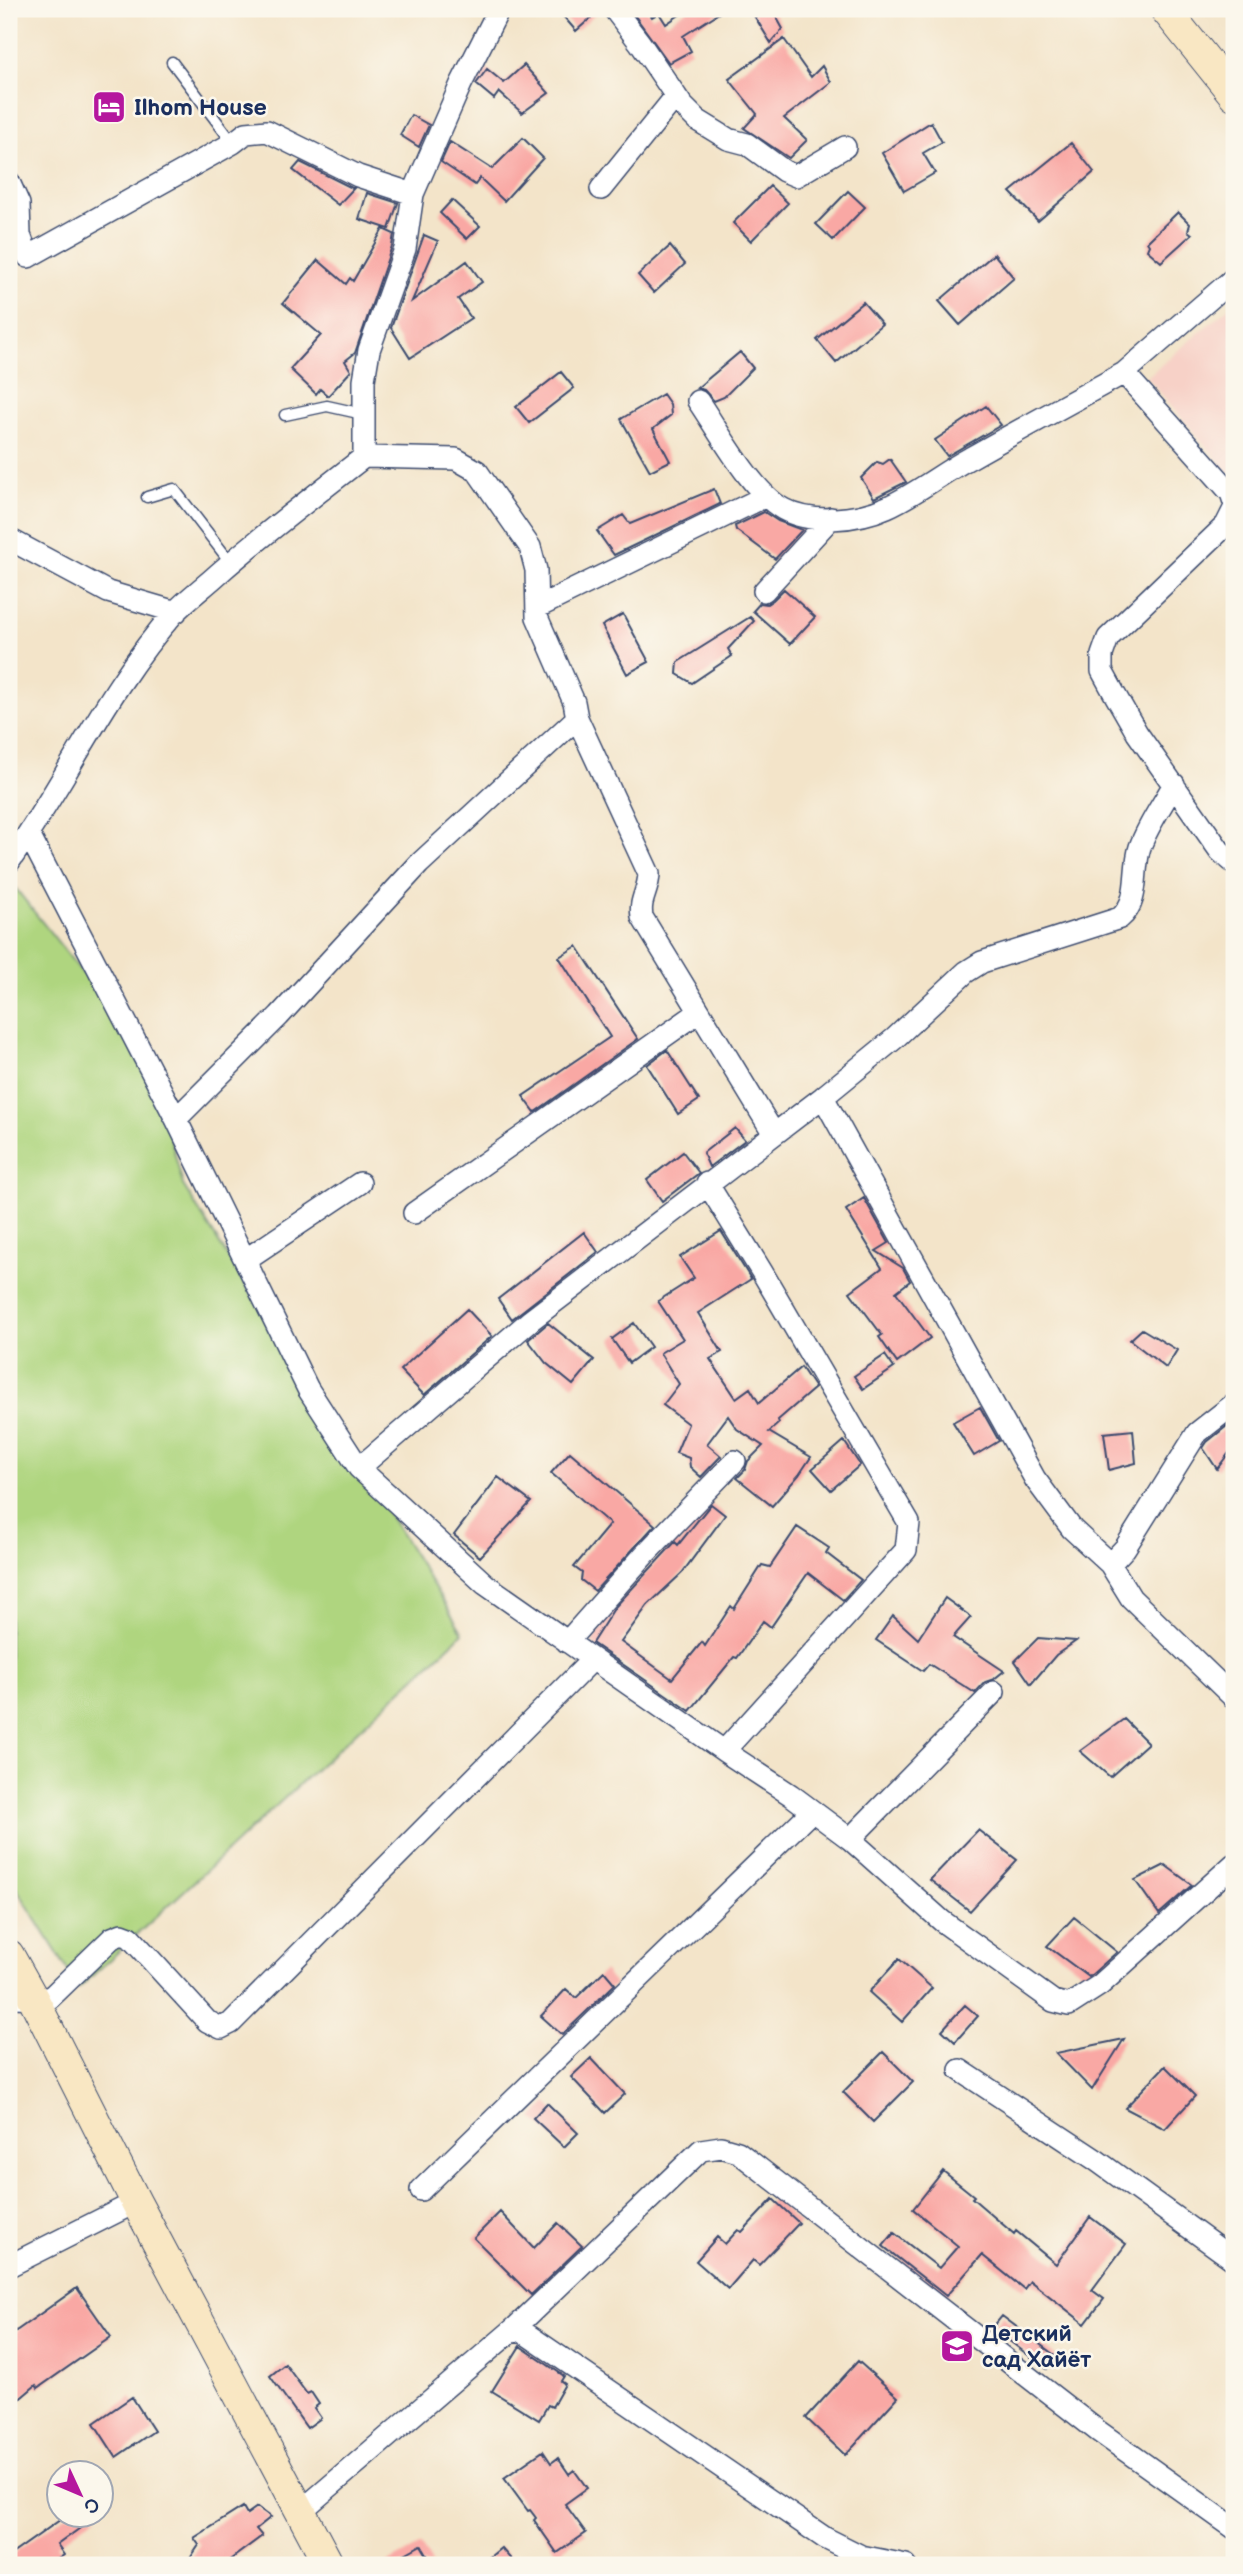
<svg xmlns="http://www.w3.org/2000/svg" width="1243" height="2574" font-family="'Balsamiq Sans',sans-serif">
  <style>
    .built { fill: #f7d1c7 }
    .green { fill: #afd57f; stroke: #65826e; stroke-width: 2 }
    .building { fill: #f9a8a4 }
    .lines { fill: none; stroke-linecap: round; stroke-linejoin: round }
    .lane-casing { stroke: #3b4a6e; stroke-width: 13 }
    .street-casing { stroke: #3b4a6e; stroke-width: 24 }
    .secondary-casing { stroke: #3b4a6e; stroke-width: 32 }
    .lane { stroke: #fff; stroke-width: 10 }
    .street { stroke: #fff; stroke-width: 21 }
    .secondary { stroke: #f9e7c3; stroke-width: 30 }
    .labels { text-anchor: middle; stroke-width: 5; stroke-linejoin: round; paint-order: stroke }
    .poi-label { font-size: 23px; font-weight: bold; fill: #1b2f5e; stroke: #fbf7ec; text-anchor: start }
  </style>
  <rect width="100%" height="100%" fill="#fbf7ec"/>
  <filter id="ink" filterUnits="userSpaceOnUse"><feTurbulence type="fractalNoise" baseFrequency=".0143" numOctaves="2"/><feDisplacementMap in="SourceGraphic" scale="14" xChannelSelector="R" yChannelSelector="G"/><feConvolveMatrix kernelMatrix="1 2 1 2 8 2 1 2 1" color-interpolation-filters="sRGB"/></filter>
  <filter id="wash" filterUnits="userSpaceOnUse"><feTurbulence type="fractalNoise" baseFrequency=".00686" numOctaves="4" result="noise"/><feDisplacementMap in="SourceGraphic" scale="28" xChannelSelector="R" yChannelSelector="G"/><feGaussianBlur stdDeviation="1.57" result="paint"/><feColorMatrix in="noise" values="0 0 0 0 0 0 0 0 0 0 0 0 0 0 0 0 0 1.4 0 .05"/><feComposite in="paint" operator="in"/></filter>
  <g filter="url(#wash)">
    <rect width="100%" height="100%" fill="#f3e4c9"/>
    <path class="built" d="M1234,303V479L1147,377Z"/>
    <path class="green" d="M9,880L114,1013L163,1109L183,1185L463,1633L79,1988L9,1876Z"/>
    <g id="blocks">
      <path class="building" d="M557,9H601L576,31Z
        M630,9H646L652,17L659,13L666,24L688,9H725L683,36L691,51L669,63Z
        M750,9H772L783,29L771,43Z
        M784,39L811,77L822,66L831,82L784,118L807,140L789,158L744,128L757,114L729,79Z
        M524,65L549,93L522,113L499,92L494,99L476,84L487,69L504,83Z
        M411,115L429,125L419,147L400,135Z
        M931,122L942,142L923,153L935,173L904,191L882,153Z
        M523,138L543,158L504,201L480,178L475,185L441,162L450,142L492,169Z
        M1071,143L1094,172L1038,221L1010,192Z
        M300,162L352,188H354L338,205L293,170Z
        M770,186L788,203L751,241L733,223Z
        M848,191L865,207L833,240L816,224Z
        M367,193L398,203L389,229L359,219Z
        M452,200L480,226L467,239L440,213Z
        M1178,212L1190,224L1188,231L1192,234L1161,262L1147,250L1149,245L1147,242Z
        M383,229L394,234L392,246L355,353L345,361L351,371L328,396L320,389L316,394L290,369L321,335L283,303L318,260L346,284L350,278L353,281Z
        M424,235L438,241L412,301L467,261L482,282L458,299L471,318L410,358L391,328Z
        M670,246L685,264L654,293L638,275Z
        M994,254L1014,278L960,325L939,301Z
        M863,302L882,324L836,363L817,340Z
        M740,352L753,368L724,397L714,401L704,390L697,388Z
        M561,372L574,388L529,423L516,407Z
        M663,394L670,404L671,415L653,429L670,461L650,471L621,419Z
        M986,406L1001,425L947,456L935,440Z
        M890,459L906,482L874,498L861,478L877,462L883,464Z
        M714,489L720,504L614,555L597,531L623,515L630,524Z
        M764,512L778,521L802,530L775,559L736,530L735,526Z
        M784,589L815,617L790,644L753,611L760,603L767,604L773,600Z
        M623,614L649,662L627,674L602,626Z
        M750,617L754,621L728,649L732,656L692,683L677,674L678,662Z
        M577,946L638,1039L535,1112L523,1096L610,1037L559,957Z
        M667,1050L699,1100L678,1114L647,1065Z
        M735,1128L745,1140L709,1167L703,1153Z
        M683,1152L699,1173L662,1201L647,1180Z
        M864,1198L889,1243L876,1251L903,1268L910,1281L896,1292L930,1338L897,1363L879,1337L882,1335L850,1292L882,1268L846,1210Z
        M721,1231L751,1279L698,1313L722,1352L710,1359L736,1398L750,1388L759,1403L801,1367L815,1388L778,1420L779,1423L769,1432L811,1457L799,1475L772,1506L737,1478L745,1470L748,1461L763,1446L737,1429L728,1416L707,1444L721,1456L701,1477L690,1467L689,1458L676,1453L688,1424L663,1405L679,1384L660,1353L683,1339L658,1301L694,1278L680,1257Z
        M584,1232L598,1252L512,1319L498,1299Z
        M467,1309L492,1336L424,1395L400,1370Z
        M548,1323L594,1360L573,1385L546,1363L528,1340Z
        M634,1323L651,1347L629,1363L612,1339Z
        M1142,1329L1177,1350L1166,1368L1130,1340Z
        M885,1355L894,1368L863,1389L854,1376Z
        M980,1407L999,1441L974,1456L953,1422Z
        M1234,1424V1446L1217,1469L1203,1448L1207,1442L1227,1426Z
        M1133,1430L1136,1463L1109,1470L1104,1433Z
        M844,1441L860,1465L831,1490L812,1469Z
        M570,1452L655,1525L595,1591L581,1580L582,1573L574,1567L610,1524L551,1473Z
        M498,1477L531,1502L480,1557L454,1535Z
        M711,1504L725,1515L682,1573L648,1605L621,1642L672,1679L702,1642L705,1646L731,1606L734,1609L762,1565L770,1567L797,1527L829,1548L826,1553L861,1580L843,1600L808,1573L771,1627L763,1621L737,1658L734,1657L690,1711L592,1643L615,1607L675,1542L678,1545Z
        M945,1598L971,1617L953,1637L1004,1671L994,1679L985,1682L975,1693L929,1664L923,1671L876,1640L893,1616L918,1639Z
        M1038,1638L1076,1641L1056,1655L1031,1684L1015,1661Z
        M1124,1719L1148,1743L1110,1777L1080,1751Z
        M978,1830L1017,1860L970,1911L930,1880Z
        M1165,1865L1192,1885L1159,1914L1135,1880Z
        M1074,1917L1117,1952L1089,1977L1047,1946Z
        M899,1959L932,1988L902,2022L869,1992Z
        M604,1971L615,1984L562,2035L541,2016L566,1989L576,1998Z
        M965,2005L978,2016L955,2042L942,2030Z
        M1124,2039L1092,2090L1056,2053Z
        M883,2052L913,2082L873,2122L843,2092Z
        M591,2058L625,2094L605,2113L571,2077Z
        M1165,2066L1195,2096L1165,2129L1125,2108Z
        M547,2103L578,2133L564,2147L533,2118Z
        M943,2171L974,2196L972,2198L1014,2234L1016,2231L1056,2264L1090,2217L1126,2244L1092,2290L1104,2299L1085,2324L1030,2281L1024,2289L982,2255L946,2296L883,2246L894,2233L939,2268L958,2246L913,2209Z
        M773,2199L799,2223L759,2265L753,2260L728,2289L696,2261L717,2237L725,2244L738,2230L742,2232Z
        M500,2212L534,2248L558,2223L582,2246L531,2295L474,2238Z
        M77,2288L111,2337L38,2388L36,2385L9,2408V2336Z
        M1002,2316L1057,2357L1047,2369L992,2328Z
        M520,2346L564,2376L561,2381L565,2384L552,2407L548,2405L539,2420L492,2391Z
        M858,2361L898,2397L845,2455L806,2418Z
        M285,2364L307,2394L311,2392L319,2404L314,2408L321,2418L307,2428L270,2376Z
        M132,2397L154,2431L116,2457L94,2423Z
        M543,2451L551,2463L558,2458L569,2474L574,2470L587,2488L565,2504L586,2533L557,2553L534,2520L536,2518L530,2510L528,2511L504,2478Z
        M243,2507L247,2514L257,2507L271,2517L256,2529L262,2536L223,2565H199L189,2560L199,2545L194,2538Z
        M67,2515H98L57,2545L64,2555L49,2565H9V2556Z
        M421,2545L433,2565H385Z
        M501,2548L516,2565H480Z"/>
    </g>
  </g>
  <g filter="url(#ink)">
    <use href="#blocks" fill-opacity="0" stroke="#3b4a6e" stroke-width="2"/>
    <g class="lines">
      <g class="lane-casing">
        <path id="lane" d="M172,62L233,143
          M285,415L327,406L363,414
          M147,497L174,489L231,563"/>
      </g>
      <g class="street-casing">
        <path id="street" d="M614,9L640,43L682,105L697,120L728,139L747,144L784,171L796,176L845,147
          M9,182L19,204L20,235L28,257L233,143L246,133L267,131L358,176L413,194
          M601,189L676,96
          M1234,278L1124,373L1231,493L1234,502
          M698,401C720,433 751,491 783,509C812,525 858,520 887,507C916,494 942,473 970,458C1021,429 1073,401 1124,373
          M1234,509L1226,525L1108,638L1102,655V671L1114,693L1137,733L1220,851L1234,863
          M9,539L108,592L176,612
          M764,591L831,518
          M538,607L764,497
          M577,718L649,874C648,893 639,899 642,917L774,1134
          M29,835L176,1119L308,1389L359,1468L485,1584L724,1751L791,1795L850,1839L942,1921L1053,2001L1069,2005L1100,1985L1234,1864
          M9,862C67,781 107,688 174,613C187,599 204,587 218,574C265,533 315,495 364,457V380L369,350L405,249L413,194L461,84L499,9
          M823,1097L1035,1479L1072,1529L1110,1564L1131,1598L1234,1698
          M176,1119L279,1016L419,864L577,718L574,702L537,617L536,570L530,547L477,471L456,459L364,457
          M707,1183L762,1272L909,1523L906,1550L724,1751
          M414,1213L699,1012
          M245,1260L360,1183
          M359,1468L531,1320L823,1097L894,1039L966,972L982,962L1120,918C1141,900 1132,871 1140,847C1148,825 1163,804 1174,784
          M1110,1564L1125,1548L1197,1433L1234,1404
          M567,1642L645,1554L735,1461
          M850,1839L994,1692
          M9,1997L50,1998L112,1938L122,1934L130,1937L207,2021L221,2028L231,2023L592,1660
          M960,2070L1096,2160L1234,2260
          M421,2190L812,1811
          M9,2266L136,2202
          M516,2327L825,2538L861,2556L906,2565
          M300,2512L516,2327L701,2150L721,2147L738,2152L1098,2431L1234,2528"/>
      </g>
      <g class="secondary-casing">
        <path id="secondary" d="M1165,9L1234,95
          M9,1955L33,1998L136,2202L329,2565"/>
      </g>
      <use href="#lane" class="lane"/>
      <use href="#street" class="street"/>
      <use href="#secondary" class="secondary"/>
    </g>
  </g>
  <defs>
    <g id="hotel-square" transform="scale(1.75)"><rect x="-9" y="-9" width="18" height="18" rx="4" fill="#b5179e" stroke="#fbf7ec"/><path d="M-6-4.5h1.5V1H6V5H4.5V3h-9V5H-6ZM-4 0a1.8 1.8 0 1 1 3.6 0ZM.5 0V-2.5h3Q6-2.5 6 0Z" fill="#fff"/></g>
    <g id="school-square" transform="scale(1.75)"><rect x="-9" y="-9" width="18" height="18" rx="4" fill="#b5179e" stroke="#fbf7ec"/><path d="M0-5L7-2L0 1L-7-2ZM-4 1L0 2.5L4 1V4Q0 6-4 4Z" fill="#fff"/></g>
  </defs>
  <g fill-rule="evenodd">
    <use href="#hotel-square" x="109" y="107"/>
    <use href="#school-square" x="957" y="2346"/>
  </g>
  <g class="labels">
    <g class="poi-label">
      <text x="134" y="115">Ilhom House</text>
      <text x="982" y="2341">Детский<tspan x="982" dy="26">сад Хайёт</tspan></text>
    </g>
  </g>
  <rect width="1243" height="2574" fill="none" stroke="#fbf7ec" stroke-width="35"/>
  <g transform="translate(80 2494) rotate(134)"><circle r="33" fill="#fbf7ec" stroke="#a1a7b3" stroke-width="2"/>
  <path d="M0-5L12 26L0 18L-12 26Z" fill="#b5179e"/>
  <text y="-10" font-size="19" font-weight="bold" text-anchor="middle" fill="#1b2f5e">С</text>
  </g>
</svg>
